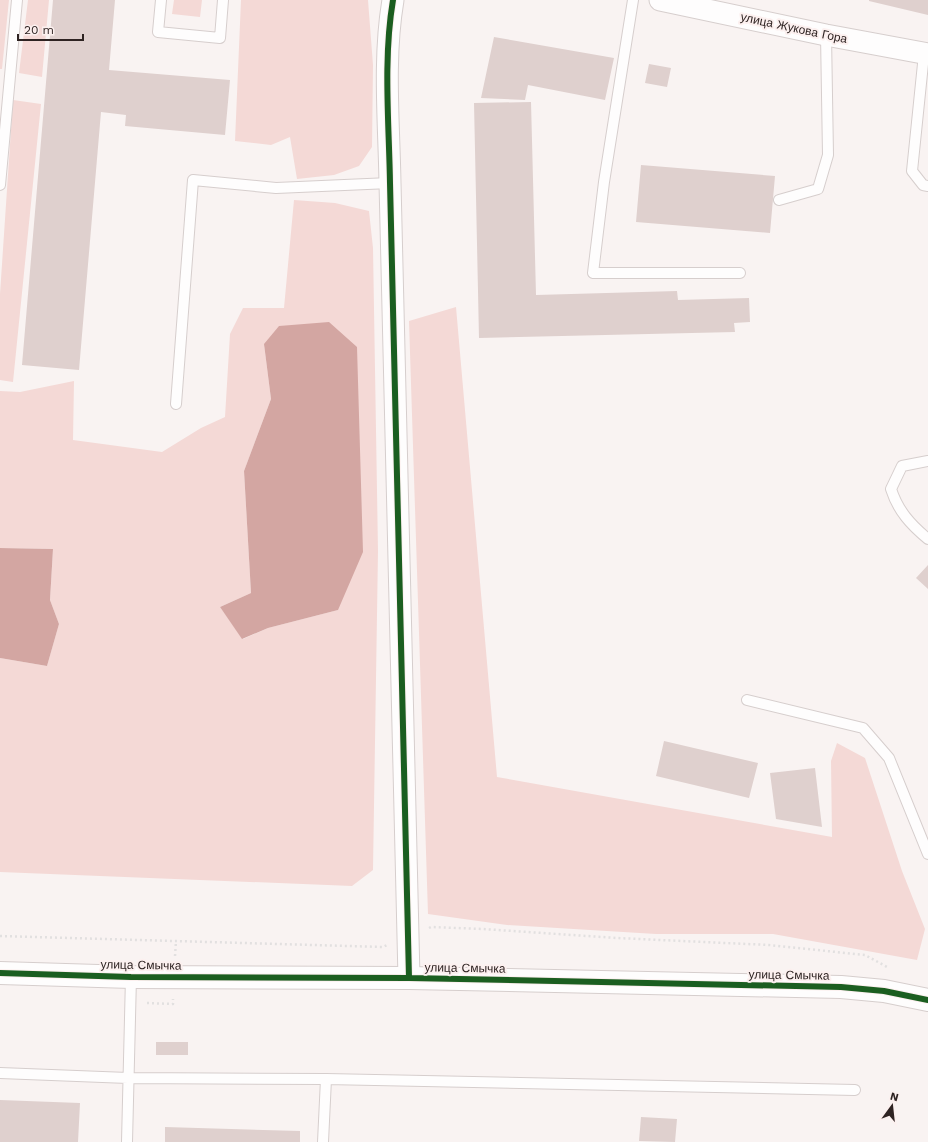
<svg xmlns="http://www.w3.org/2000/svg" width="928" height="1142" font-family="'Work Sans',sans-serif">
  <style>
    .green { fill: #f4d9d6; fill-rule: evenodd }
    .water { fill: #d3a6a2 }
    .building { fill: #dfd0ce }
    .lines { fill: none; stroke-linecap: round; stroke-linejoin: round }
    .service-casing { stroke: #d6cecd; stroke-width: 12 }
    .minor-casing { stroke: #d6cecd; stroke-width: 23 }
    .tertiary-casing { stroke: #d6cecd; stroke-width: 24 }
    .path { stroke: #e2e0e0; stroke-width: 2.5; stroke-dasharray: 2 3; stroke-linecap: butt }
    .service { stroke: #fefdfd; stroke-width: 10 }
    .minor { stroke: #fefdfd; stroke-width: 21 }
    .tertiary { stroke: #fefdfd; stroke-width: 22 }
    .cycleway-casing { stroke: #fcf0ef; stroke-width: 8 }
    .cycleway { stroke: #1b5e20; stroke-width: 6 }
    .labels { text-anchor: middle; stroke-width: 4; stroke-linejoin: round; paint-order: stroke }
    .street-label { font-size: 12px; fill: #2e2322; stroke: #fcf0ef }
  </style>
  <rect width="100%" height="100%" fill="#f9f3f2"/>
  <path class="green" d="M0,0H9L2,69H0Z
    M28,0H49L42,77L19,73Z
    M174,0H202L200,17L172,14Z
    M241,0H368L373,65L372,147L359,166L334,175L297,179L290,137L271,145L235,141Z
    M13,100L41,104L13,382L0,380V294Z
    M294,200L335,203L369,211L373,248L378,551L373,870L352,886L0,872V658L47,666L59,624L50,600L53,549L0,548V391L20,392L74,381L73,440L162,452L201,428L225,417L230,334L243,308H284ZM264,344L338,610L268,628L243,639L220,607L251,593L244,471L271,399Z
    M456,307L497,777L832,837L831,761L837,743L865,758L902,871L925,929L917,960L773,934H656L507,925L428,914L409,321Z"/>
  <path class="water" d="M329,322L357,347L363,552L338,610L268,628L242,639L220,607L251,593L244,471L271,399L264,344L279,326Z
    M0,548L53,549L50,600L59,624L47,666L0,658Z"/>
  <path class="building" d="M53,0H115L109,70L230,80L225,135L125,126L126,115L101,112L79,370L22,365Z
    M928,0V15L869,1V0Z
    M494,37L614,58L605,100L528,85L525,100L481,98Z
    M649,64L671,68L667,87L645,83Z
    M531,102L536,295L677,291L678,300L749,298L750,322L734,323L735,332L479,338L474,103Z
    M641,165L775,176L770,233L636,222Z
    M928,565V589L916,578Z
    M664,741L758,763L749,798L656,776Z
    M815,768L822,827L776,819L770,773Z
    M156,1042H188V1055H156Z
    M0,1100L80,1103L78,1142H0Z
    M641,1117L677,1119L675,1142L639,1141Z
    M165,1127L300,1131V1142H165Z"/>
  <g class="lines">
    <g class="service-casing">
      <path id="service" d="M161,0L158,32L220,38L223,0
        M633,0L604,182L593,273H740
        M924,54L912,171L923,185L928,186
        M0,185L17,0
        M779,200L818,189L828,155L826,35
        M176,404L193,180L276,188L390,183
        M928,461L902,466L891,489C898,511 911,525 928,539
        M747,700L863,728L889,758L928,854
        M0,1073L128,1078L326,1079L323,1142
        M326,1079L855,1090
        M127,1142L131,977"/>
    </g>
    <g class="minor-casing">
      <path id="minor" d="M393,0C383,59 389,123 390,183L409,978
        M660,0L826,35L928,54"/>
    </g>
    <g class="tertiary-casing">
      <path id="tertiary" d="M0,973L131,977L409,978L841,987L884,991L928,1000"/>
    </g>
    <path class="path" d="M429,928L431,927L483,929L617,938L769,945L865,955L889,968
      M0,936L383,947L387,945
      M175,956L176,941
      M147,1003L173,1004V999"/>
    <use href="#service" class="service"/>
    <use href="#minor" class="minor"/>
    <use href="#tertiary" class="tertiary"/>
    <g class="cycleway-casing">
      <path id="cycleway" d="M393,0C383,59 389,123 390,183L409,978
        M0,973L131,977L409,978L841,987L884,991L928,1000"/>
    </g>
    <use href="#cycleway" class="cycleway"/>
  </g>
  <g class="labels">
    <g class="street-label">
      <text transform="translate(794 28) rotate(12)" y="4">улица Жукова Гора</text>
      <text transform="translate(141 965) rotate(1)" y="4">улица Смычка</text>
      <text transform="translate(465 968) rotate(1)" y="4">улица Смычка</text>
      <text transform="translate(789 975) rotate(1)" y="4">улица Смычка</text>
    </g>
  </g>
  <g transform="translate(892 1106) rotate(15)" stroke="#fcf0ef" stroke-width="3" paint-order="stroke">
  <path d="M0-3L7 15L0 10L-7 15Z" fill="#2e2322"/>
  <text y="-6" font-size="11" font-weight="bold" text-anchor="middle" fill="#2e2322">N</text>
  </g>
  <path d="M18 34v6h65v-6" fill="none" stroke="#2e2322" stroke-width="2"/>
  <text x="24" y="34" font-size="12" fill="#2e2322" stroke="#fcf0ef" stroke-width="3" paint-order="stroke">20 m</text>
</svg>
